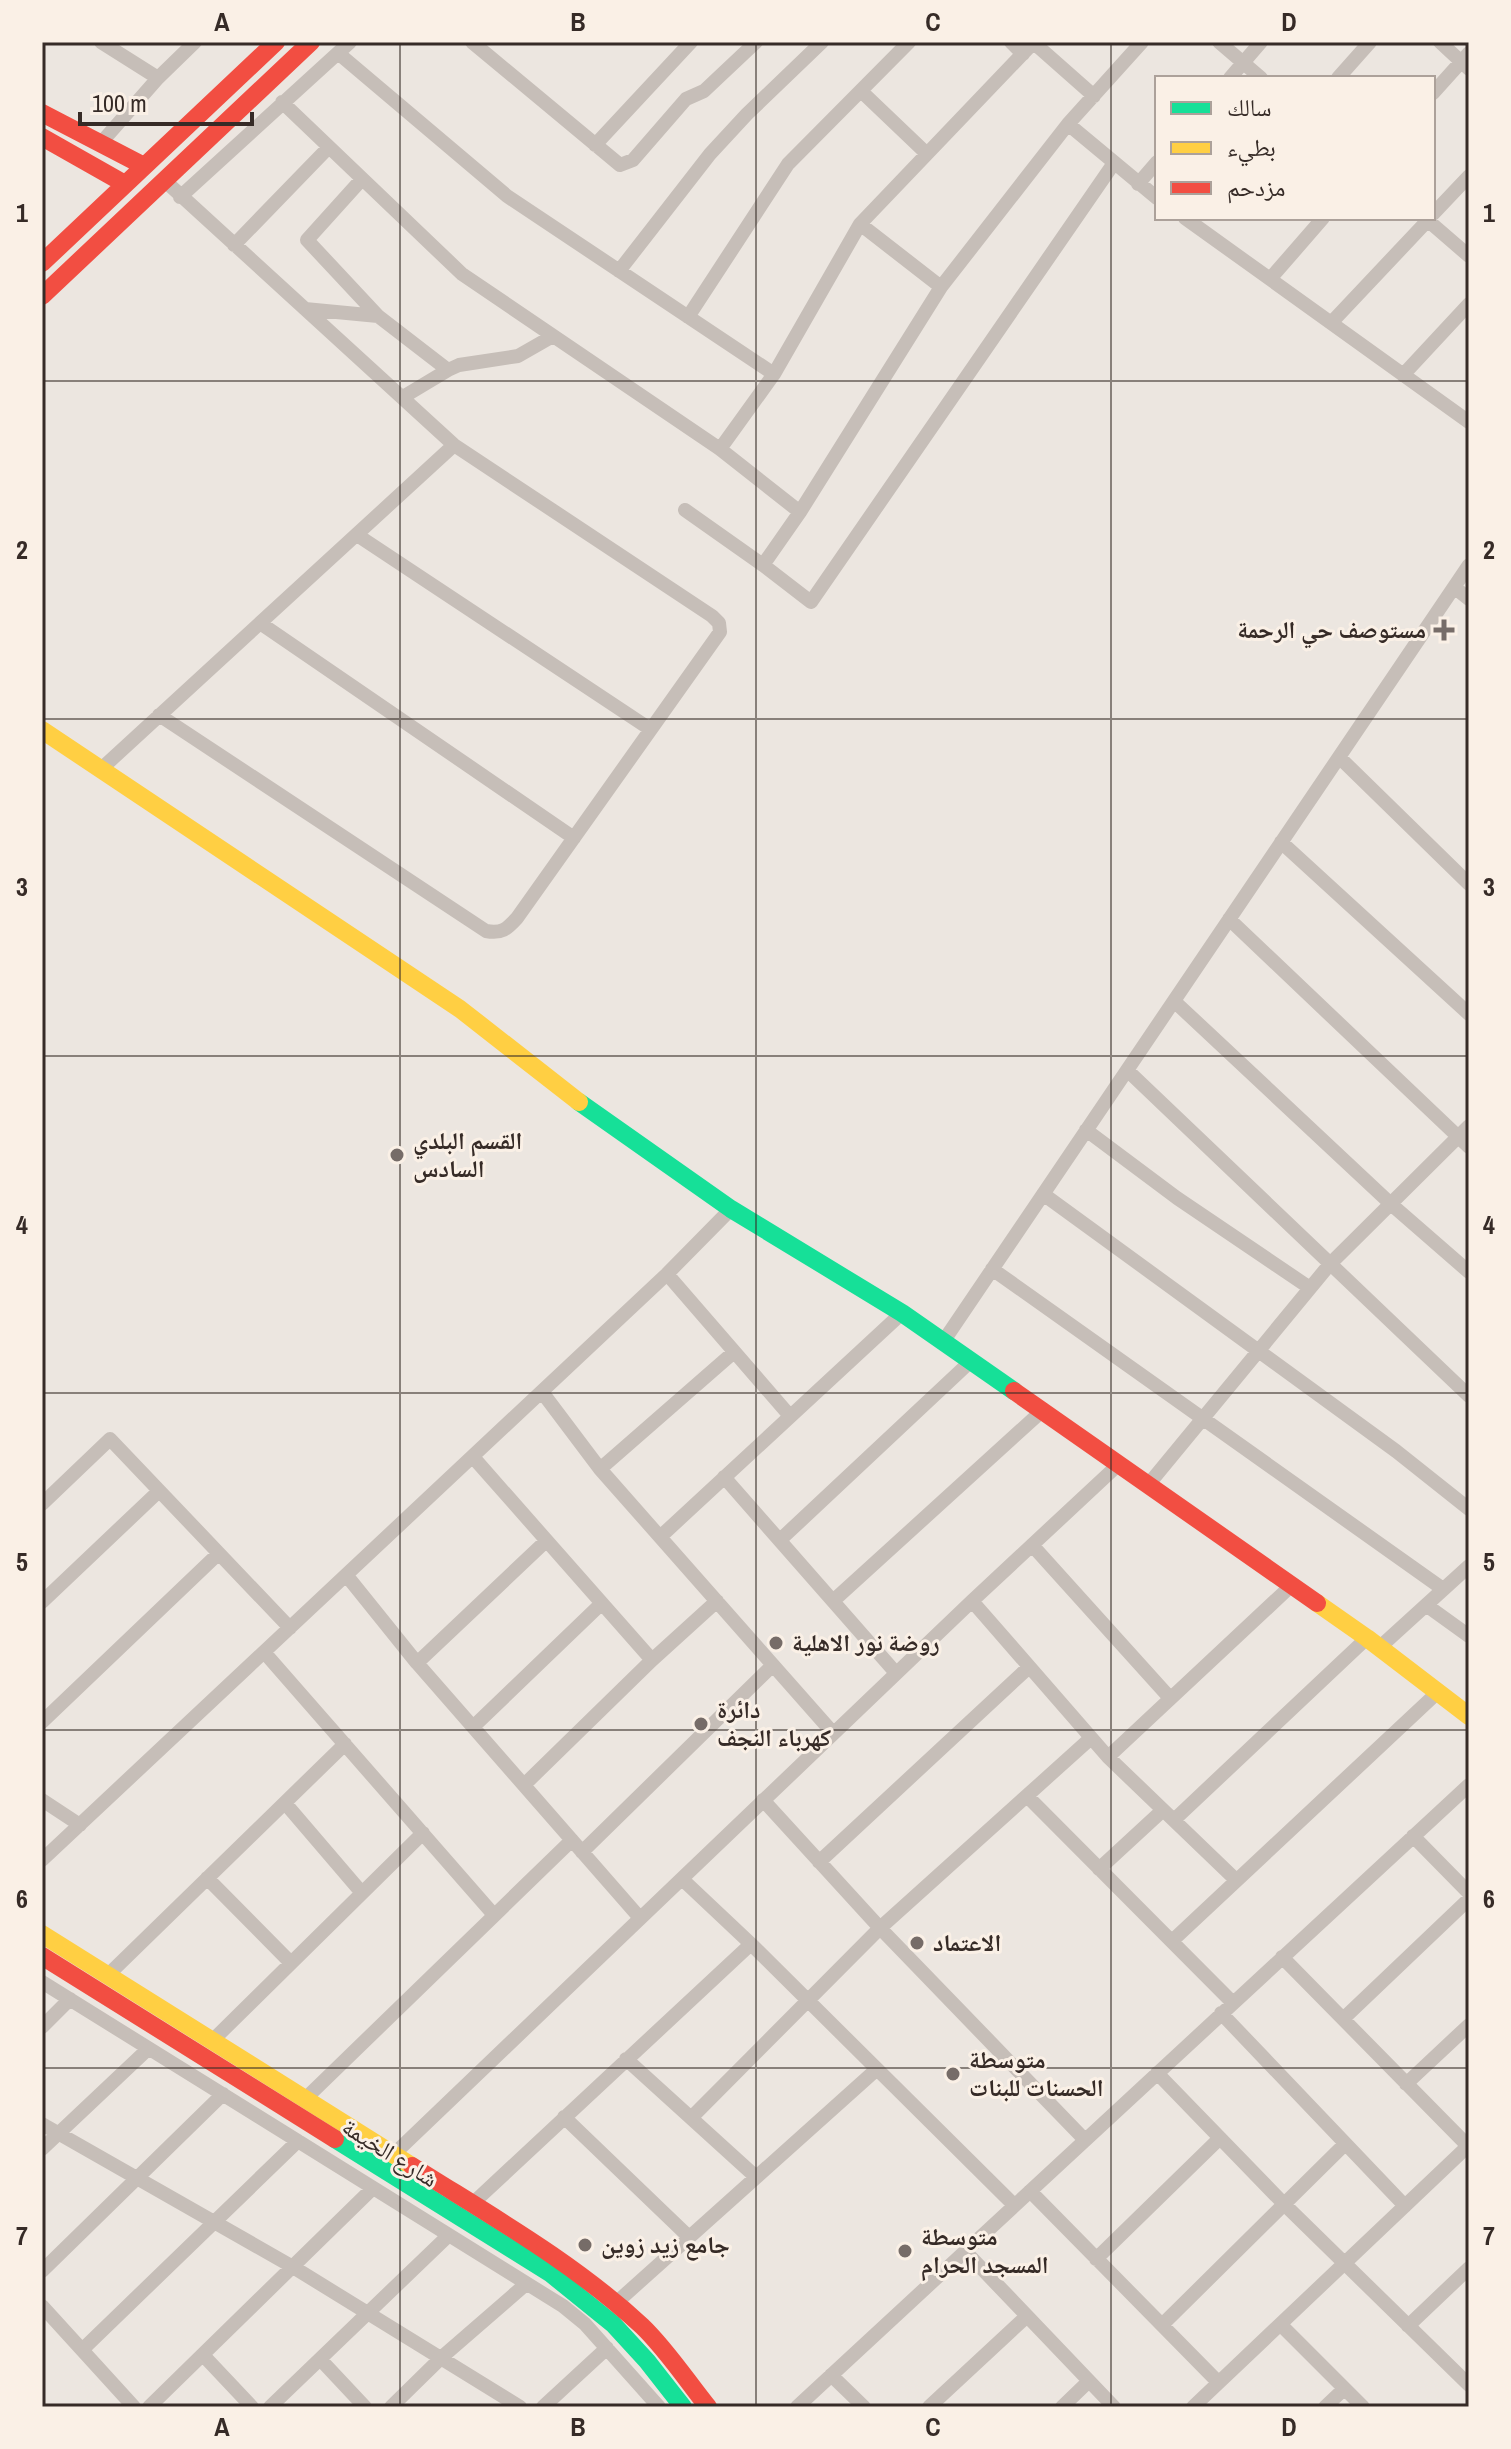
<svg xmlns="http://www.w3.org/2000/svg" width="1511" height="2449" font-family="'Archivo Narrow','Noto Naskh Arabic',sans-serif">
  <style>
    .lines { fill: none; stroke-linecap: round; stroke-linejoin: round }
    .street { stroke: #c6beb8; stroke-width: 14 }
    .fast { stroke: #16e098; stroke-width: 18 }
    .slow { stroke: #ffcf43; stroke-width: 18 }
    .jam { stroke: #f24e42; stroke-width: 18 }
    .grid { fill: none; stroke: #362b27; stroke-width: 2; stroke-opacity: 0.55 }
    .poi-dot { fill: #766c68; stroke: #faf0e6; stroke-width: 3 }
    .labels { text-anchor: middle; stroke-width: 6; stroke-linejoin: round; paint-order: stroke }
    .poi-label { font-size: 24px; font-weight: bold; fill: #362b27; stroke: #faf0e6; text-anchor: start }
    .street-label { font-size: 24px; fill: #362b27; stroke: #faf0e6 }
    .neatline { fill: none; stroke: #362b27; stroke-width: 3 }
    .grid-label { font-size: 26px; text-anchor: middle; font-weight: bold; fill: #362b27 }
  </style>
  <rect width="100%" height="100%" fill="#ece6e0"/>
  <g class="lines">
    <path class="street" d="M101,42L158,78
      M472,42L620,165L633,160L686,99L704,91L756,42
      M1011,42L1023,54
      M1219,42L1261,78
      M1440,42L1469,69
      M1034,43L1094,96
      M338,53L507,196L774,374
      M1230,78L1261,42
      M1338,78L1370,42
      M861,91L926,153
      M1433,93L1469,53
      M282,102L462,274L720,449L800,512
      M1068,124L1157,198
      M100,144L158,78L195,42
      M595,145L691,42
      M362,179L307,240L378,316
      M1138,184L1157,162
      M180,197L350,42
      M1433,214L1469,176
      M1185,218L1469,422
      M1425,218L1469,256
      M860,224L941,287
      M234,245L329,147
      M619,271L710,154L747,114L822,42
      M1270,279L1323,218
      M305,309L378,316L448,370
      M688,317L788,164L909,42
      M1331,323L1430,218
      M1403,375L1469,304
      M403,397L448,370L459,365L518,356L553,336
      M720,449L774,374L860,224L1034,42
      M685,510L763,565L811,602L1114,163
      M357,535L650,729
      M763,565L800,512L941,287L1068,124L1142,42
      M1454,587L1469,599
      M260,623L574,838
      M159,715L486,931C502,934 507,929 517,918L720,632L719,623L712,616L454,445L164,180
      M1339,757L1469,884
      M100,770L454,445
      M1281,842L1469,1014
      M1229,919L1469,1147
      M1174,1001L1392,1205L1469,1272
      M1127,1070L1469,1396
      M1086,1130L1177,1198L1310,1288
      M1043,1194L1396,1451L1469,1509
      M992,1269L1443,1589
      M667,1274L790,1416
      M943,1342L1469,565
      M542,1392L600,1469L833,1733
      M473,1457L652,1660
      M600,1469L734,1352
      M724,1477L896,1673
      M1148,1485L1330,1264L1469,1126
      M42,1504L110,1439L290,1628
      M660,1537L902,1313
      M780,1540L971,1361
      M1032,1545L1170,1698
      M347,1576L417,1663L640,1918
      M833,1601L1042,1411
      M972,1601L1108,1757L1236,1880
      M42,1602L159,1491
      M1426,1605L1469,1636
      M1380,1647L1469,1566
      M264,1652L494,1915
      M417,1663L546,1541
      M42,1722L218,1554
      M473,1727L601,1604
      M1108,1757L1292,1585
      M524,1785L652,1660L717,1601
      M1027,1796L1233,2003
      M42,1800L80,1825
      M763,1800L880,1928L1085,2140
      M285,1803L362,1893
      M1174,1820L1367,1638
      M1413,1836L1469,1893
      M582,1852L773,1665
      M42,1860L667,1274L731,1209
      M819,1862L1029,1667
      M1099,1869L1163,1810
      M207,1878L291,1963
      M682,1879L751,1944L1014,2205
      M1172,1941L1438,1692
      M1282,1957L1469,2147
      M108,1975L345,1744
      M42,1982L563,2306L585,2324L659,2407
      M1221,2013L1405,2206
      M1343,2019L1469,1899
      M42,2027L70,1999
      M212,2041L423,1833
      M626,2059L756,2177
      M1157,2073L1285,2205L1469,2385
      M1406,2084L1469,2025
      M305,2099L572,1840
      M564,2117L689,2237
      M691,2118L880,1928L1091,1738
      M42,2124L293,2267L520,2407
      M42,2149L148,2049
      M393,2155L972,1601L1119,1464
      M1030,2191L1218,2382
      M472,2204L751,1944
      M965,2251L1114,2407
      M1096,2259L1220,2138
      M42,2271L223,2094
      M617,2302L877,2069
      M42,2306L134,2407
      M1162,2325L1345,2144
      M1281,2325L1363,2407
      M1408,2326L1469,2268
      M82,2350L298,2141
      M203,2355L252,2407
      M320,2359L365,2407
      M831,2375L864,2407
      M149,2407L373,2188
      M270,2407L449,2235
      M391,2407L442,2357L526,2284
      M543,2407L607,2348
      M797,2407L1469,1785
      M929,2407L1027,2316
      M1062,2407L1089,2381
      M1193,2407L1468,2146
      M1325,2407L1344,2389"/>
    <path class="fast" d="M579,1102L731,1209L902,1313L1014,1391
      M335,2139L550,2273L613,2324L647,2361L683,2407"/>
    <path class="slow" d="M42,730L460,1009L579,1102
      M1317,1603L1367,1638L1469,1716
      M42,1934L412,2166"/>
    <path class="jam" d="M42,113L144,166
      M42,137L125,184
      M42,263L276,42
      M42,296L311,42
      M1014,1391L1317,1603
      M42,1956L335,2139
      M412,2166C491,2216 573,2262 642,2326C667,2350 687,2381 708,2407"/>
  </g>
  <path class="grid" d="M400,42V2407M756,42V2407M1111,42V2407M42,381H1469M42,719H1469M42,1056H1469M42,1393H1469M42,1730H1469M42,2068H1469"/>
  <g class="poi-dot">
    <path d="M1440 618h8v8h8v8h-8v8h-8v-8h-8v-8h8z"/>
    <circle cx="397" cy="1155" r="8"/>
    <circle cx="776" cy="1643" r="8"/>
    <circle cx="701" cy="1724" r="8"/>
    <circle cx="917" cy="1943" r="8"/>
    <circle cx="953" cy="2074" r="8"/>
    <circle cx="585" cy="2245" r="8"/>
    <circle cx="905" cy="2251" r="8"/>
  </g>
  <g class="labels">
    <g class="poi-label">
      <text x="1426" y="638" text-anchor="end">مستوصف حي الرحمة</text>
      <text x="413" y="1149">القسم البلدي<tspan x="413" dy="28">السادس</tspan></text>
      <text x="792" y="1651">روضة نور الاهلية</text>
      <text x="717" y="1718">دائرة<tspan x="717" dy="28">كهرباء النجف</tspan></text>
      <text x="933" y="1951">الاعتماد</text>
      <text x="969" y="2068">متوسطة<tspan x="969" dy="28">الحسنات للبنات</tspan></text>
      <text x="921" y="2245">متوسطة<tspan x="921" dy="28">المسجد الحرام</tspan></text>
      <text x="601" y="2253">جامع زيد زوين</text>
    </g>
    <g class="street-label">
      <text transform="translate(390 2153) rotate(32)" y="8">شارع الخيمة</text>
    </g>
  </g>
  <rect width="1511" height="2449" fill="none" stroke="#faf0e6" stroke-width="88"/>
  <rect x="1155" y="76" width="280" height="144" fill="#faf0e6" stroke="#aca19a" stroke-width="2"/>
  <rect x="1171" y="102" width="40" height="12" fill="#16e098" stroke="#aca19a" stroke-width="2"/>
  <text x="1227" y="116" font-size="24" fill="#362b27">سالك</text>
  <rect x="1171" y="142" width="40" height="12" fill="#ffcf43" stroke="#aca19a" stroke-width="2"/>
  <text x="1227" y="156" font-size="24" fill="#362b27">بطيء</text>
  <rect x="1171" y="182" width="40" height="12" fill="#f24e42" stroke="#aca19a" stroke-width="2"/>
  <text x="1227" y="196" font-size="24" fill="#362b27">مزدحم</text>
  <path d="M80 112v12h172v-12" fill="none" stroke="#362b27" stroke-width="4"/>
  <text x="92" y="112" font-size="24" fill="#362b27" stroke="#faf0e6" stroke-width="6" paint-order="stroke">100 m</text>
  <rect x="44" y="44" width="1423" height="2361" class="neatline"/>
  <g class="grid-label">
    <text x="222" y="31">A</text>
    <text x="578" y="31">B</text>
    <text x="933" y="31">C</text>
    <text x="1289" y="31">D</text>
    <text x="22" y="222">1</text>
    <text x="1489" y="222">1</text>
    <text x="22" y="559">2</text>
    <text x="1489" y="559">2</text>
    <text x="22" y="896">3</text>
    <text x="1489" y="896">3</text>
    <text x="22" y="1234">4</text>
    <text x="1489" y="1234">4</text>
    <text x="22" y="1571">5</text>
    <text x="1489" y="1571">5</text>
    <text x="22" y="1908">6</text>
    <text x="1489" y="1908">6</text>
    <text x="22" y="2245">7</text>
    <text x="1489" y="2245">7</text>
    <text x="222" y="2436">A</text>
    <text x="578" y="2436">B</text>
    <text x="933" y="2436">C</text>
    <text x="1289" y="2436">D</text>
  </g>
</svg>
